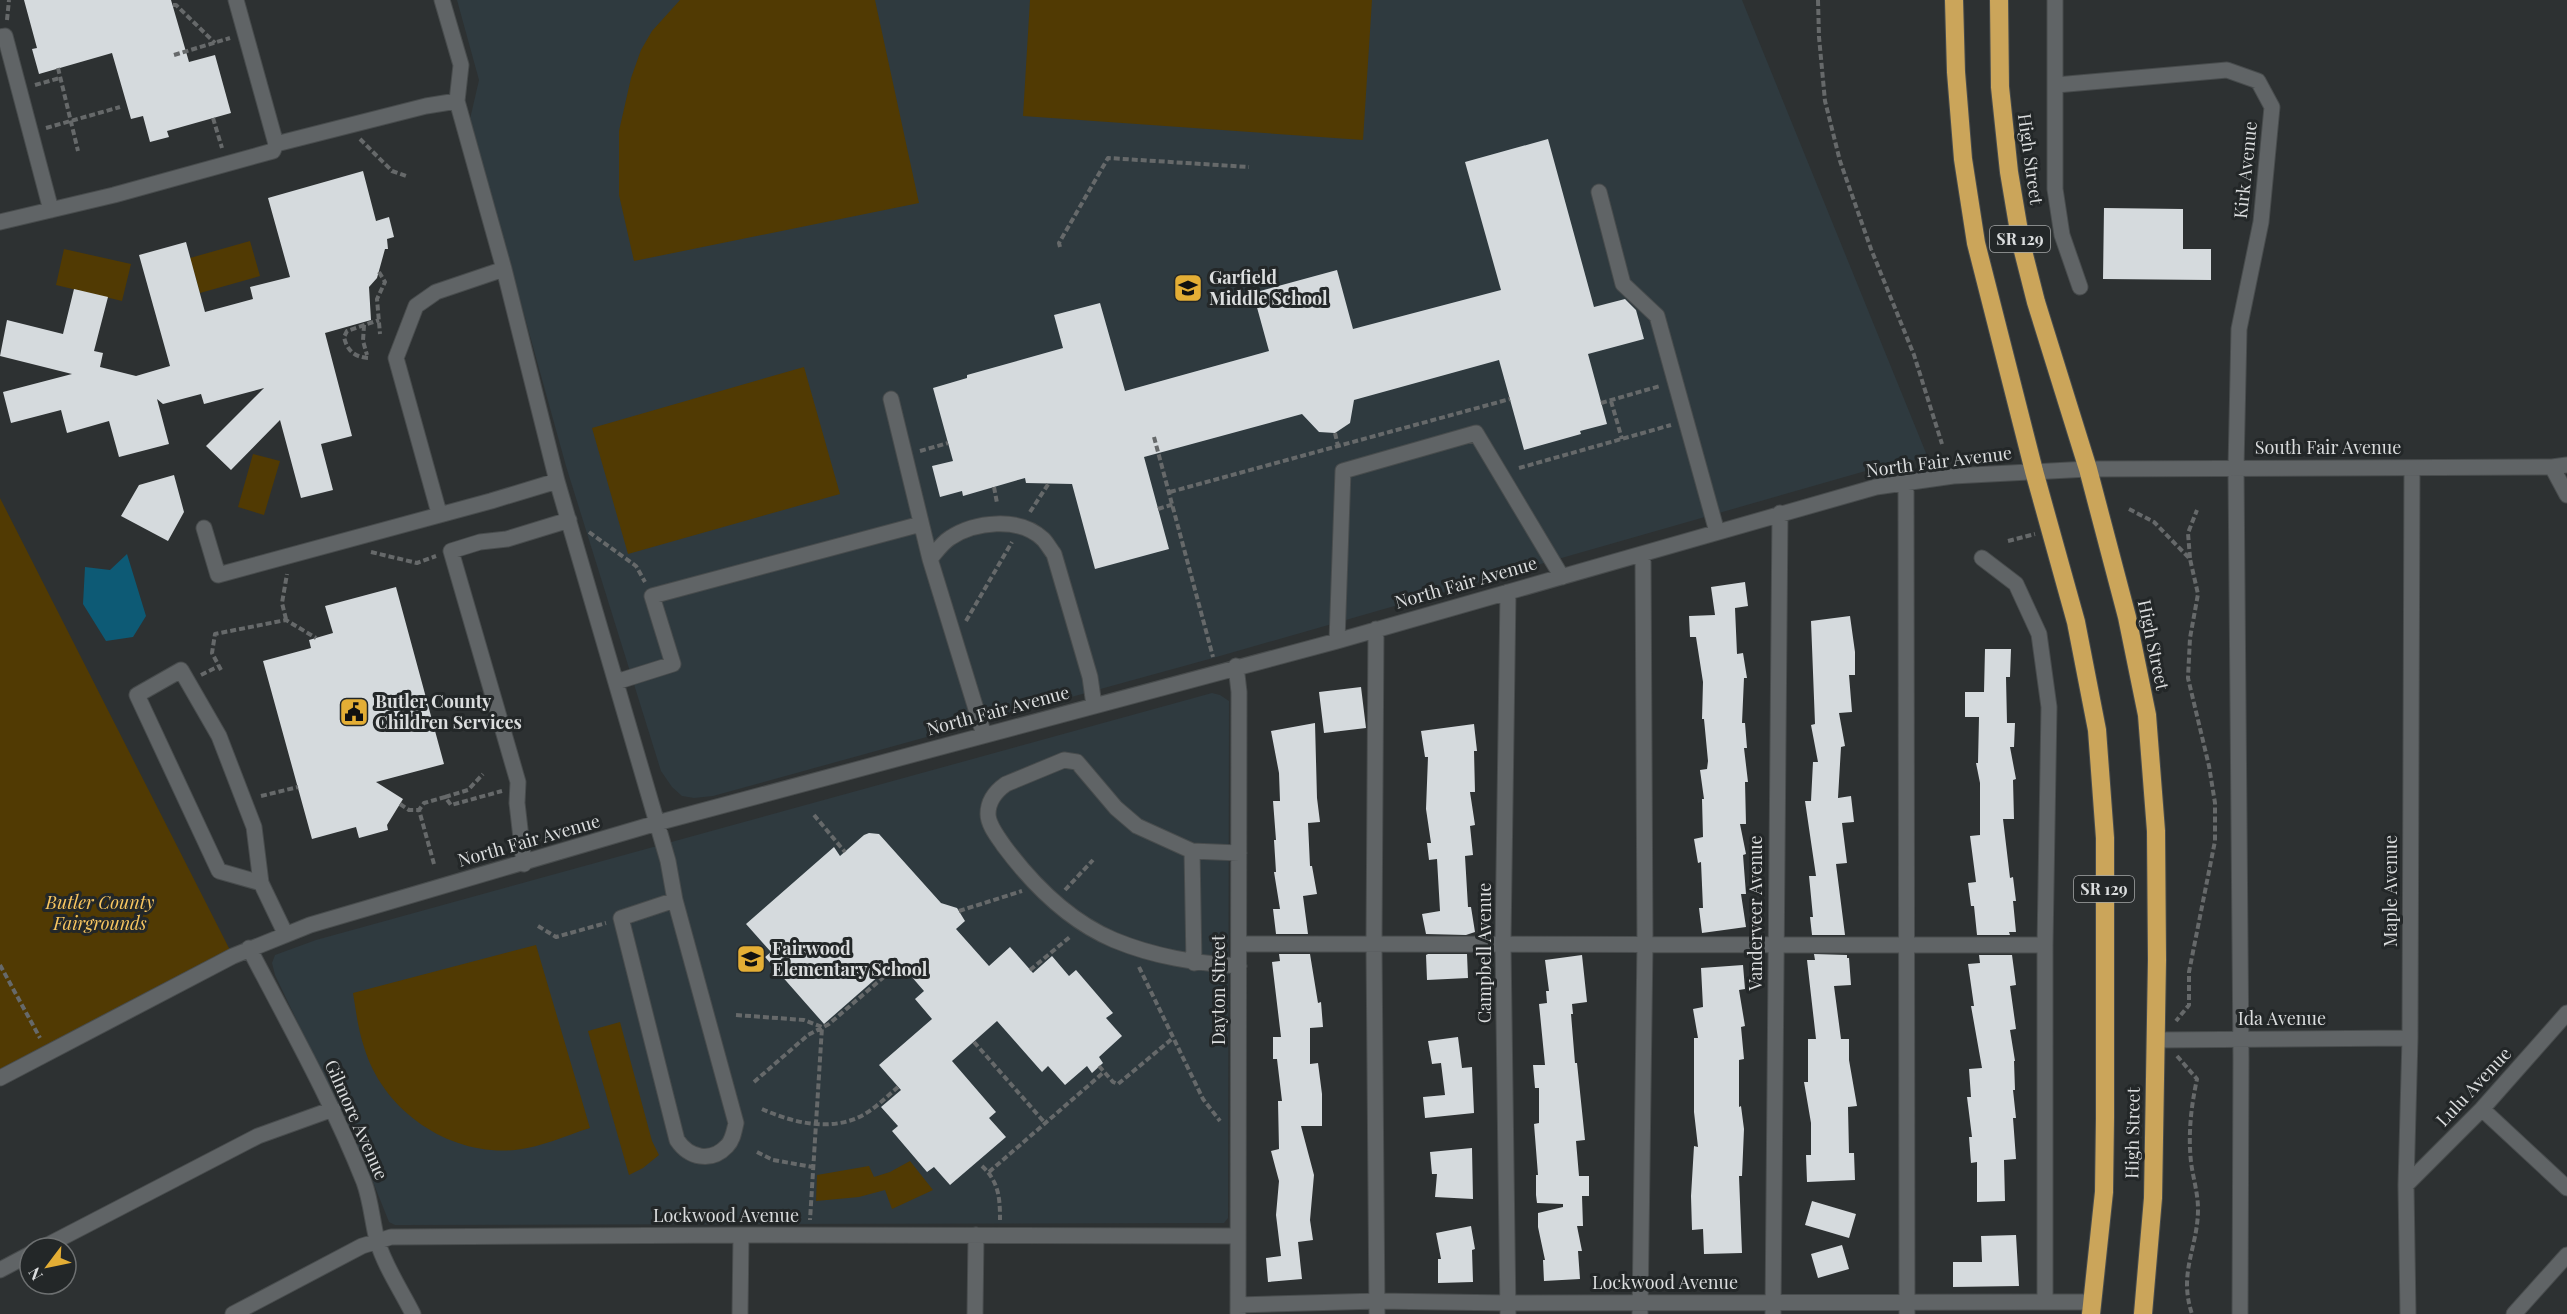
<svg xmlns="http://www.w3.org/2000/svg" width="2567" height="1314" font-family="'Playfair Display',serif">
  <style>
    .built { fill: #2f3a3f }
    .green { fill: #513a03 }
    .water { fill: #0d5a75 }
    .building { fill: #d5dadd }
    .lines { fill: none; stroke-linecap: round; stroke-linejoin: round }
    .minor-casing { stroke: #484c4d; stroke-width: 17 }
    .highway-casing { stroke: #484c4d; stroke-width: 20 }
    .path { stroke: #66696a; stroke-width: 4; stroke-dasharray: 6 3; stroke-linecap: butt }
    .minor { stroke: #606466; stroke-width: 15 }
    .highway { stroke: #cba55a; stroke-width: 18 }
    .labels { text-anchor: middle; stroke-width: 6; stroke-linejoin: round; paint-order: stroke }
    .shield { fill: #232728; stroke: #a4a6a7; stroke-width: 1.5 }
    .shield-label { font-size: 16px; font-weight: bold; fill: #dbddde }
    .street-label { font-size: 18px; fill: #dbddde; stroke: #232728 }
    .poi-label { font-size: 18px; font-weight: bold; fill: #dbddde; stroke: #232728; text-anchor: start }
    .park-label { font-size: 18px; font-style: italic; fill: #f8c660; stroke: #232728 }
  </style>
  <rect width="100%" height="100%" fill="#2d3132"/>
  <path class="built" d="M457,0H1742L1928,458L1894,463L1841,478L1213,658L713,796L694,798L682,796L672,787L661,771L566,466L470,119L479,80Z
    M1212,693L1220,695L1229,701L1228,1218L1224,1223L395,1225L389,1222L367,1167L275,975L272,963L275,955L316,940Z"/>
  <path class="green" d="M680,0H875L919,203L634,261L619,195V131L631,78L641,50L652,31Z
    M1030,0H1372L1363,140L1023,116Z
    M250,241L260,276L200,293L190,258Z
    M64,249L131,264L122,301L56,285Z
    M804,367L840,494L628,554L592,428Z
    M253,454L280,461L264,515L238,507Z
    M0,498L233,956L0,1078Z
    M536,945L590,1128C564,1136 542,1147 515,1150C449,1156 383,1111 364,1047C358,1029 356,1011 353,993Z
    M620,1022L652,1141L659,1155L643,1168L629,1175L588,1031Z
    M910,1161L933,1190L892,1209L885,1190L859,1197L816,1201L817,1175L869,1166L874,1177L890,1172Z"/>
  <path class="water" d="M127,554L146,616L133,637L106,641L83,604L85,567L110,570Z"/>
  <path class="building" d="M24,0H171L189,62L215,55L231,113L167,131L169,137L150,142L143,116L131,119L112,53L39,74L32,49L37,48Z
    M1548,139L1594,307L1625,299L1636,310L1644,339L1588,354L1607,424L1580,431L1581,434L1524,450L1499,360L1354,400L1350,423L1335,433L1319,432L1302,414L1144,457L1169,549L1095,569L1072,484L1026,483L1025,478L963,496L962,491L940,497L932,466L953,461L933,388L967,378V375L1063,348L1054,315L1100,303L1125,391L1269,351L1253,293L1337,270L1353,329L1501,290L1465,162Z
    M363,171L376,221L389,217L394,237L387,239L388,249H385L377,278L369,287L371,320L325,333L352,436L321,444L333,490L301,498L280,420L231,470L206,446L264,388L204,404L201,394L163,404L157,399L169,444L119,457L109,421L67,433L61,410L11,423L3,392L72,374L0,356L7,320L63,334L74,289L108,297L94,351L103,353L100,367L136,376L170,366L139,255L186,242L205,312L253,299L250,287L290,277L268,198Z
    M2104,208L2183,209V249H2211V280L2103,279Z
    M174,475L184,512L168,541L121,516L139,485Z
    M1745,582L1748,606L1735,608L1737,654L1743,653L1747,678H1744L1742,723H1745L1747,748H1744L1748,782H1745L1746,824H1740L1746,854L1743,855L1746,894H1741L1746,927L1702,933L1699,908H1703L1701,862L1698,863L1694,839L1703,837L1702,799H1704L1700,770L1707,769L1708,761L1704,719H1702L1703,682L1696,637H1690L1689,616L1715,615L1711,587Z
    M396,587L444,764L376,782L403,799L387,825L388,830L359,838L356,827L312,839L263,661L311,648L309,640L333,633L325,606Z
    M1850,616L1855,652V675H1849L1852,712L1839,713L1845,746L1841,747L1838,798L1851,796L1854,822L1842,823L1847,863L1836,864L1845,935H1812L1810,917H1813L1809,876H1816L1805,801H1811L1813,762H1818L1811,725L1815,724L1811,621Z
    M1985,649H2011L2010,677H2006L2007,723H2015L2014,747H2010L2016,779L2013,780L2014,819H2003L2010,878L2013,877L2016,901H2013L2016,932H2009L2010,935H1977L1974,906H1971L1968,883L1976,882L1970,836L1980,835V783L1976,763H1978L1979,717H1965V692H1984Z
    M1361,687L1366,728L1324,733L1319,692Z
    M1315,723L1317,798L1320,822L1308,823L1310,866H1312L1317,894L1303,896L1308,934H1276L1273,909H1280L1274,872H1276L1274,840H1276L1273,801H1280L1279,773L1271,731Z
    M1474,724L1477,751H1474L1475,792H1470L1475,825L1470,826L1473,855L1465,856L1468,907H1471L1475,932L1466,935L1426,934L1422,914L1440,911L1437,859L1429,860L1427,843H1431L1426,809L1428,757H1425L1421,731Z
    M869,833L879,834L941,903L957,908L965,921L956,929L989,966L1010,947L1033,973L1052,956L1069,976L1076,970L1113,1013L1106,1018L1122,1036L1099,1057L1103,1063L1092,1073L1087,1066L1065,1085L1048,1066L1042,1072L997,1021L952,1061L996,1112L989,1118L1006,1137L950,1185L934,1167L927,1172L892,1131L898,1126L881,1107L901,1090L879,1065L932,1019L915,999L924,991L897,960L824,1024L765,957L771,952L746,924L834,847L840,856L864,835Z
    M1279,954H1310L1318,1003L1321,1002L1323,1027L1310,1028V1064L1318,1063L1322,1094V1126H1301L1314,1175L1310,1220L1313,1240L1298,1242L1302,1279L1268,1282L1266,1258L1281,1256L1276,1215L1279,1181L1271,1151L1279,1149L1278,1101H1282L1277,1059H1273V1037H1281L1272,962L1280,961Z
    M1428,954H1467L1468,978L1427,980L1426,955Z
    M1814,954L1847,955V958H1849L1851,985L1834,986L1841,1039H1849V1060L1857,1106L1848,1107L1849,1153H1854L1855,1180L1807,1182L1806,1155H1811V1123L1804,1082H1808V1039H1816L1807,960H1815Z
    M1582,955L1587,1002L1572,1004L1573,1014H1571L1575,1063H1577L1585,1140L1576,1141L1579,1176H1589V1196H1582L1583,1226H1577L1582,1251H1578L1580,1279L1544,1281L1543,1260H1545L1538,1227V1213L1563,1207V1204L1537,1203L1536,1195V1175H1538L1534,1124L1539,1123V1088H1535L1533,1065H1545L1539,1004L1547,1003L1546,991H1549L1545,960Z
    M1979,955H2012L2016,985L2010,986L2016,1029L2010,1030L2015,1061H2014L2015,1090H2013L2016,1118H2013L2016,1159L2004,1160L2005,1201L1977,1202V1162L1971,1163L1969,1137H1972L1967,1097H1971L1969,1069L1982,1068L1971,1006H1974L1968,964L1980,963Z
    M1743,965L1745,989L1739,990L1745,1026L1741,1027L1744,1059L1739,1060V1107L1741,1106L1744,1129L1742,1176H1739L1742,1253L1704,1254L1703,1229L1692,1230L1691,1196L1694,1146L1698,1147L1694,1112V1038H1698L1693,1009L1703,1007L1701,968Z
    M1458,1037L1462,1068L1472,1067L1474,1113L1425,1118L1423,1097L1445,1095L1441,1063L1432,1064L1428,1041Z
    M1472,1148L1473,1199L1435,1197L1437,1174H1432L1430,1152Z
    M1812,1201L1856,1214L1849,1238L1805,1225Z
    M1471,1226L1475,1249L1472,1250L1473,1282L1438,1283V1259H1441L1436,1233Z
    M2016,1235L2019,1286L1953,1287V1262H1982L1981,1236Z
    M1842,1245L1849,1269L1818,1278L1811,1254Z"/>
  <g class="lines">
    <g class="minor-casing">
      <path id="minor" d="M236,0L276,144
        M442,0L461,65L457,101L504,269L557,481L657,823L668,861L675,900L736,1123C734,1131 733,1140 727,1146C711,1163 689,1158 677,1140L621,918L675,900
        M2055,0V189L2062,235L2080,287
        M0,37L5,36L51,210
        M2056,85L2227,70L2258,81L2272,107L2261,222L2239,329L2236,468L2241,1059L2240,1314
        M1599,192L1623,284L1657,316L1717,532
        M0,222L114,195L273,151L276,144L426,106L457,101
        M891,399L930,559L984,735
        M2552,467L2567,495
        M1906,482L1907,1314
        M439,513L396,358L416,306L436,292L504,269
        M204,528L218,575L491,501L557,481
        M1982,558L2016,584L2039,634L2049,707L2045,945V1302
        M930,559C936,552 942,543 950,538C974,522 1019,516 1043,539C1047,543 1050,549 1054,554L1090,677L1094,705
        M1508,592L1503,943L1508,1314
        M1376,629L1374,944L1377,1314
        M1337,641L1343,471L1476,433L1562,577
        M1236,666L1239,692L1238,1314
        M616,682L673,664L652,596L921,524
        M1192,851L1194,963
        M524,864L517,803L518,782L451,551L480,542L507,539L569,520
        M261,883L219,871L137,695L181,670L219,736L254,827L261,883L285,933
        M1239,944L2045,945
        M249,948C289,1025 332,1101 364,1182C371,1201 372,1220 377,1240C384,1265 401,1290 413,1314
        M1239,966C1195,963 1155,957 1114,940C1069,921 1033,885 1004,846C998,837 988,825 988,814C988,801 996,791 1006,784L1064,760L1077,762L1116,808L1137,826L1192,851L1239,853
        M2155,1040L2410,1038
        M0,1078L233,956L310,925L657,823L1337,641L1876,487L1953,476L2088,469L2552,467L2567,465
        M2482,1109L2567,1188
        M2406,1185L2482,1109L2567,1013
        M42,1248L258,1136L333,1109
        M0,1270L30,1254
        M1238,1305L1378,1301L1508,1303L2092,1302
        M233,1314L362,1246L391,1237L741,1235L1237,1236
        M740,1314L741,1235
        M975,1314L976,1235
        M1640,1314L1645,943L1643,554
        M1773,1314L1780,513
        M2408,1314L2406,1185L2410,1038L2412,468
        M2514,1314L2567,1255"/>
    </g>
    <g class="highway-casing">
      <path id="highway" d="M1954,0L1956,72L1963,159L1976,243L2034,471L2076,622L2097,730L2105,838V1118L2104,1192L2091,1314
        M1999,0L2000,87L2009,172L2021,243L2036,302L2088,469L2127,617L2147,715L2156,831L2157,960L2153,1198L2143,1314"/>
    </g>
    <path class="path" d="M1818,0L1819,37L1825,101L1840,161L1871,249L1914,355L1942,444
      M173,5H176L215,43
      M7,20L9,0
      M174,55L230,38
      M58,68L78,151
      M35,85L60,78
      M213,118L222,148
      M46,128L120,107
      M360,139L392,171L406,176
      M1060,247L1059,243L1108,158L1249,167
      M379,272L385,282L377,299L380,334
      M364,325L363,341L367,355
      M368,358C354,357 347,350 344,337L347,331L379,320
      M1611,401L1622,439
      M1601,403L1660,386
      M1335,433L1338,446
      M1154,437L1213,657
      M920,451L948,443
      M1519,468L1671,425
      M994,487L997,503
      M1170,492L1510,399
      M1158,509L1174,504
      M2129,509L2154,522L2190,559L2198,594L2190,638L2188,678L2209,766L2215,803V841L2189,972V1005L2176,1021
      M1030,512L1049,483
      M589,532L636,566L645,582
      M2008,541L2035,534
      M371,552L417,563L436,556
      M2190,558L2188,533L2197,510
      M286,619L282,603L287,574
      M966,621L1012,542
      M221,670L212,653L215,634L286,620L316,638
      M201,675L219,666
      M261,796L298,787
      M445,797L468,790L483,774
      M400,804L409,810H419
      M814,815L845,852
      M434,864L419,810L424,803L445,797L451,805L502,791
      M1065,890L1093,860
      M959,911L1022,891
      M538,926L556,937L606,923
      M0,965L40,1038
      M1139,967L1203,1099L1220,1121
      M1030,970L1071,936
      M736,1015L804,1020L822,1027L810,1220
      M974,1042L1045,1123
      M2177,1056L2197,1079C2191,1107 2188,1134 2191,1162C2193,1178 2198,1193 2198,1209C2198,1248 2178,1272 2192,1314
      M1099,1066L1113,1082L1118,1084L1173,1038
      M754,1082L808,1035L829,1024L900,963
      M762,1109C791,1122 826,1131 857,1118C873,1111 885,1098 898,1087
      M757,1152L773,1160L813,1167
      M982,1166C999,1182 1000,1198 1000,1220
      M989,1172L1104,1072"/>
    <use href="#minor" class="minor"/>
    <use href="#highway" class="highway"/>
  </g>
  <defs>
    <g id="school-square" transform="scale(1.5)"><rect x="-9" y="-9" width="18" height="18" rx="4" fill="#e4ae35" stroke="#232728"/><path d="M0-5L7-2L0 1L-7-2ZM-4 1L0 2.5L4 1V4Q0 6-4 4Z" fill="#111"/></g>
    <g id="civic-square" transform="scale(1.5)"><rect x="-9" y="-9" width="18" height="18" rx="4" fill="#e4ae35" stroke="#232728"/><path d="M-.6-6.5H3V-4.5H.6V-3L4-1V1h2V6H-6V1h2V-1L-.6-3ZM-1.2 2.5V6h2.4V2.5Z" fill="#111"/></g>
  </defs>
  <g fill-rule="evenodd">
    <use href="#school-square" x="1188" y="288"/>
    <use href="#civic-square" x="354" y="712"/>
    <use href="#school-square" x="751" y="959"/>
  </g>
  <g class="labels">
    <g class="shield">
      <rect x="1990" y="226" width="60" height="26" rx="4.5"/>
      <rect x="2074" y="876" width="60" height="26" rx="4.5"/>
    </g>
    <g class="shield-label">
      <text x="2020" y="245">SR 129</text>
      <text x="2104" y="895">SR 129</text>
    </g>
    <g class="street-label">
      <text transform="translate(2030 159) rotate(82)" y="6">High Street</text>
      <text transform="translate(2246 170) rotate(-84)" y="6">Kirk Avenue</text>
      <text x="2328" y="454">South Fair Avenue</text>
      <text transform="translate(1939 462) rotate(-7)" y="6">North Fair Avenue</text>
      <text transform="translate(1466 583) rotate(-16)" y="6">North Fair Avenue</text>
      <text transform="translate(2153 645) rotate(78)" y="6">High Street</text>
      <text transform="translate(998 711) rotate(-15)" y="6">North Fair Avenue</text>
      <text transform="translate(529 841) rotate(-16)" y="6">North Fair Avenue</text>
      <text transform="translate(2391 891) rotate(-90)" y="6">Maple Avenue</text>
      <text transform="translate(1756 913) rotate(-90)" y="6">Vanderveer Avenue</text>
      <text transform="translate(1485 953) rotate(-90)" y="6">Campbell Avenue</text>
      <text transform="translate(1219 990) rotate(-90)" y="6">Dayton Street</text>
      <text x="2282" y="1025">Ida Avenue</text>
      <text transform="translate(2474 1087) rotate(-47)" y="6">Lulu Avenue</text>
      <text transform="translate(356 1120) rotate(66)" y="6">Gilmore Avenue</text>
      <text transform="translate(2133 1133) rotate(-89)" y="6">High Street</text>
      <text x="726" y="1222">Lockwood Avenue</text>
      <text x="1665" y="1289">Lockwood Avenue</text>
    </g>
    <g class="poi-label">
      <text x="1209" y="284">Garfield<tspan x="1209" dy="21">Middle School</tspan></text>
      <text x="375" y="708">Butler County<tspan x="375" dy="21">Children Services</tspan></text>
      <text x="772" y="955">Fairwood<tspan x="772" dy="21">Elementary School</tspan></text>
    </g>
    <g class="park-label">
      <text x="100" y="909">Butler County<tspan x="100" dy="21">Fairgrounds</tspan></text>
    </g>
  </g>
  <g transform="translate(48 1266) rotate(238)"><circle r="28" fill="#232728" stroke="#6d7071" stroke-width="1.5"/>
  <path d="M0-4.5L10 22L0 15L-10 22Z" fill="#e4ae35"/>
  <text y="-9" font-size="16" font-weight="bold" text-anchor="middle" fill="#dbddde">N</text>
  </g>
</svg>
